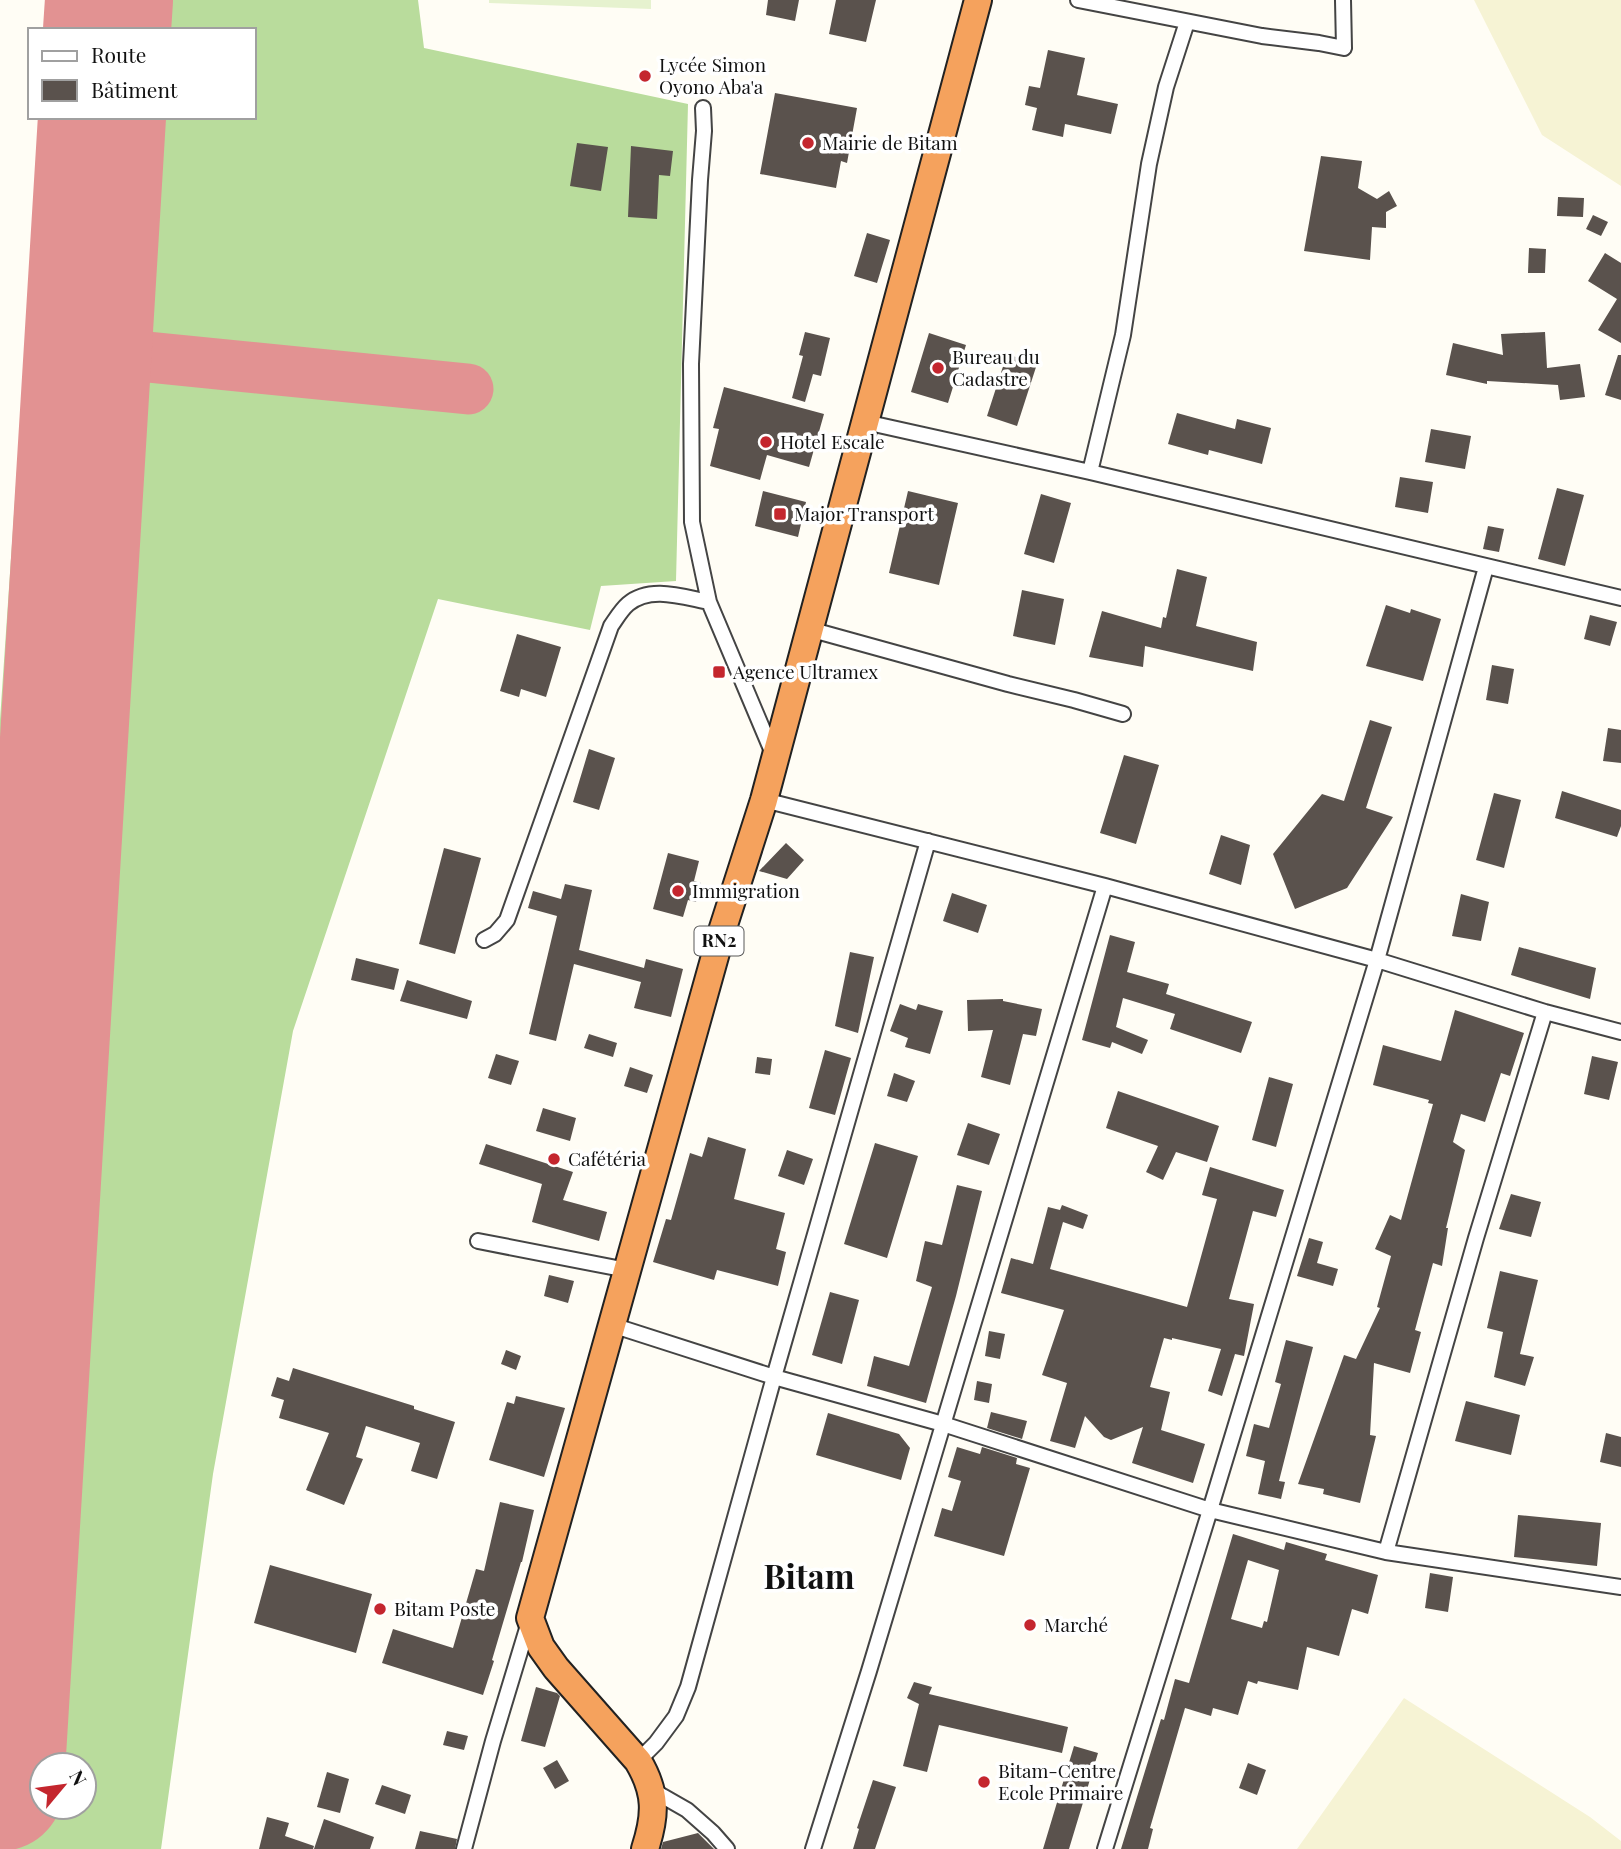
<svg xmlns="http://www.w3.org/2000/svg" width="1621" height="1849" font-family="'Playfair Display',serif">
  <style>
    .farmland { fill: #f6f3d4 }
    .forest { fill: #b9dc9c; fill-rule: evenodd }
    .pitch { fill: #e6f2cf }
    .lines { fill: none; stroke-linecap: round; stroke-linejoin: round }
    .taxiway { stroke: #e29292; stroke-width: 51 }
    .runway { stroke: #e29292; stroke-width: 128 }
    .building { fill: #5a524d; fill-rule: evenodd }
    .street-casing { stroke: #444; stroke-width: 18 }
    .highway-casing { stroke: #222; stroke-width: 30 }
    .street { stroke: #fff; stroke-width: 14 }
    .highway { stroke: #f5a25d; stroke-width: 26 }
    .poi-dot { fill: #c4262e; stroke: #fff; stroke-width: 2.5 }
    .labels { text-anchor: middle; stroke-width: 7; stroke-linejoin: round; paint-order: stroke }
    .shield { fill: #fff; stroke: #585858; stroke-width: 2 }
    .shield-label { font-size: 18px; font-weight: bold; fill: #111 }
    .poi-label { font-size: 19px; fill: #111; stroke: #fff; text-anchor: start }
    .town-label { font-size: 33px; font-weight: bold; fill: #111; stroke: #fff }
  </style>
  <rect width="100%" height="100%" fill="#fffdf5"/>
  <path class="farmland" d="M1474,0H1621V186L1542,135Z
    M1404,1698L1590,1817L1621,1841V1849H1297Z"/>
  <path class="forest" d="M49,0H418L424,48L688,104L676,581L601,586L590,630L438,599L293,1031L213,1474L161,1849H0V720L41,117H254V30H47ZM42,1765H84V1807H42Z"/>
  <path class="pitch" d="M489,0H651V9L489,3Z"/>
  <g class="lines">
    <path class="taxiway" d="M88,351L468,389"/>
    <path class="runway" d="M107,30L109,0
      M0,1787L102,117"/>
  </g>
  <path class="building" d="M768,0H799L795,21L766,15Z
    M836,0H876L866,42L829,34Z
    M1048,50L1085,58L1077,95L1118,104L1111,134L1065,124L1063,137L1032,130L1037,108L1025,105L1029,86L1040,88Z
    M775,93L857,108L847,163L841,161L836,188L760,174Z
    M577,143L608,147L601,191L570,186Z
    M631,146L673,151L670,176L659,175L657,219L628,217Z
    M1321,156L1362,161L1358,188L1377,199L1389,191L1397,206L1386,212V228L1372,227L1370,260L1304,251Z
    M1558,197L1584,198L1583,217L1557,216Z
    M1593,215L1608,222L1601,236L1586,229Z
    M867,233L890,240L877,283L854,276Z
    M1529,248L1546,249L1545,273H1528Z
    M1605,253L1621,263V343L1598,330L1617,299L1588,281Z
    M805,332L830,338L821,376L813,374L805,402L792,398L803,356L799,355Z
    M1545,332L1547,368L1580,364L1585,397L1560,400L1558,385L1487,381V384L1446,375L1453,343L1503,355L1501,334Z
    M929,333L966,345L948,403L911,392Z
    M1007,354L1037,364L1017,426L987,416Z
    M1618,355H1621V400L1605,395Z
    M724,387L824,414L809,467L767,455L760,480L710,466L719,429L713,428Z
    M1177,413L1235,429L1237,419L1271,428L1262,464L1209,450L1208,455L1168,444Z
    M1431,429L1471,436L1465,469L1425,462Z
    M1400,477L1433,482L1428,513L1395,507Z
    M1557,488L1584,495L1565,566L1538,559Z
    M763,491L806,502L798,537L755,526Z
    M908,491L958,503L939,585L889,573Z
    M1041,494L1071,503L1054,563L1024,554Z
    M1488,526L1504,529L1499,552L1483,549Z
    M1177,569L1207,577L1196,626L1257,642L1253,671L1145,646L1143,667L1089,657L1102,611L1161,628L1163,617L1166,618Z
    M1022,590L1064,599L1055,645L1013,636Z
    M1386,605L1410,613L1411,609L1441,619L1423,681L1366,666Z
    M1590,615L1617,622L1610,646L1584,639Z
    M517,634L561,647L546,697L521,689L519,697L500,691Z
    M1492,665L1514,669L1508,704L1486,700Z
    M1370,720L1392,727L1366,808L1393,817L1347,888L1295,909L1273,854L1322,794L1344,801Z
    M1608,728L1621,730V763L1603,761Z
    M589,749L615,758L599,810L573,802Z
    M1124,755L1159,765L1136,844L1100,833Z
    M1562,791L1621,810V826L1617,837L1555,818Z
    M1494,793L1521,800L1504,868L1476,860Z
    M1221,835L1250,845L1241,885L1209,874Z
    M786,843L804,860L787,879L759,871Z
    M444,848L481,858L455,954L419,944Z
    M668,853L699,861L694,881L701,883L696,902L688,900L683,917L653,909Z
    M565,884L592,890L579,950L644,968L646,959L683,969L671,1017L634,1008L641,982L574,964L556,1041L529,1034L557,916L528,908L533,891L561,899Z
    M952,893L987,905L978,933L943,921Z
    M1461,894L1489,902L1481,941L1452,936Z
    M1110,935L1135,942L1127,972L1169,984L1166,994L1252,1022L1241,1053L1170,1029L1175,1014L1123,998L1116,1027L1148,1040L1142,1054L1112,1042L1110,1048L1082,1040Z
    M1519,947L1596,968L1590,999L1511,975Z
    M850,952L874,957L858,1033L835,1026Z
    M356,958L399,969L394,990L351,980Z
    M407,980L472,1001L467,1019L400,1001Z
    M1003,999V1001L1042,1009L1036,1036L1023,1034L1010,1085L981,1077L993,1030L968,1031L967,1000Z
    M900,1004L916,1010L918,1004L943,1011L930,1054L905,1047L908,1038L890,1031Z
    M1455,1010L1524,1033L1510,1076L1501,1073L1485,1122L1461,1114L1453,1142L1465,1150L1446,1228H1448L1442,1266L1433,1263L1415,1330L1421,1332L1410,1373L1374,1363L1370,1435L1376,1436L1360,1503L1323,1494L1324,1489L1298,1484L1344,1355L1356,1359L1380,1308L1377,1307L1391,1256L1375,1249L1390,1215L1401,1220L1433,1104L1428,1103L1429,1100L1373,1085L1383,1045L1441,1061Z
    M589,1034L617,1043L613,1057L584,1048Z
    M825,1050L851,1058L835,1115L809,1108Z
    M496,1054L519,1061L511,1085L488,1078Z
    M1592,1056L1618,1062L1609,1100L1584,1094Z
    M757,1057L772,1059L770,1075L755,1073Z
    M630,1067L653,1075L647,1093L624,1086Z
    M894,1073L915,1081L907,1102L887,1096Z
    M1269,1077L1293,1084L1276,1147L1252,1140Z
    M1118,1091L1219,1126L1207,1162L1176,1152L1163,1180L1146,1172L1158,1146L1106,1128Z
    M543,1108L576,1118L570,1141L536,1131Z
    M968,1123L1000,1134L989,1165L957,1155Z
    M708,1137L746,1149L734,1199L785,1213L776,1249L786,1252L778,1286L717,1270L714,1280L653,1262L666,1219L671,1220L690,1153L702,1157Z
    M875,1143L918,1156L887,1258L844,1244Z
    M486,1144L573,1172L563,1200L607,1212L599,1241L532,1222L542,1184L479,1164Z
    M787,1150L813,1159L804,1185L778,1176Z
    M1210,1167L1284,1190L1276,1217L1253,1211L1229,1299L1254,1304L1244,1356L1235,1354L1222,1396L1208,1391L1221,1349L1172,1338V1340L1164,1338L1150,1387L1170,1392L1161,1430L1205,1444L1193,1483L1132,1463L1143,1427L1111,1440L1104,1437L1085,1416L1075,1448L1050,1441L1067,1383L1042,1375L1064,1310L1001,1293L1011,1258L1033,1264L1048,1207L1060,1210L1062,1205L1088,1215L1083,1229L1063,1222L1050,1269L1187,1307L1217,1199L1202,1195Z
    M957,1185L982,1191L956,1296L926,1403L867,1386L874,1356L909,1366L932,1287L916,1281L925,1241L942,1245Z
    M1511,1194L1541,1202L1531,1237L1499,1229Z
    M1309,1238L1323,1242L1317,1263L1338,1269L1333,1286L1297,1276Z
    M1500,1271L1538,1280L1520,1354L1534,1357L1525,1386L1494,1377L1503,1332L1487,1328Z
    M549,1275L574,1281L568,1303L544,1296Z
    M830,1292L859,1300L842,1364L812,1355Z
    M989,1331L1005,1334L1000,1359L985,1356Z
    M1286,1340L1313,1347L1279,1481L1285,1482L1281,1499L1258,1494L1265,1461L1246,1456L1254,1424L1269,1428L1281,1384L1275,1382Z
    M506,1350L521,1356L516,1370L501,1364Z
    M293,1368L414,1406V1409L455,1422L437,1479L411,1471L420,1443L366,1426L356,1457L363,1459L344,1505L306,1490L329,1433L279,1418L284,1400L271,1396L277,1377L289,1381Z
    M977,1381L992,1384L989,1403L974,1400Z
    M516,1396L565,1408L544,1477L489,1460L507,1402L514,1404Z
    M1466,1401L1520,1415L1511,1455L1455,1441Z
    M991,1412L1027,1421L1022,1439L987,1428Z
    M828,1413L899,1434L910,1448L901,1480L816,1455Z
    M1606,1433L1621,1437V1467L1600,1462Z
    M957,1447L980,1454L982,1447L1017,1458L1016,1464L1030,1468L1004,1556L934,1536L942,1508L952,1511L961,1481L948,1477Z
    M500,1502L534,1510L522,1562H521L492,1660L494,1661L483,1695L382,1663L393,1629L453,1648L476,1569L484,1571Z
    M1518,1515L1601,1523L1597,1566L1514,1557Z
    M1233,1534L1284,1550L1286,1542L1327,1554L1325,1560L1378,1575L1368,1614L1352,1609L1339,1656L1307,1647L1298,1690L1258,1681L1257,1684L1248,1681L1238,1715L1213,1708L1211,1716L1185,1708L1150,1828L1153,1829L1148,1849H1121L1161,1719L1164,1720L1175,1679L1189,1683ZM1248,1560L1279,1570L1267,1622L1264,1621L1262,1628L1231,1619Z
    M270,1565L372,1594L356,1653L254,1623Z
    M1430,1573L1453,1577L1448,1612L1425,1608Z
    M914,1682L932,1687L929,1694L1068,1727L1062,1753L939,1725L927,1772L903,1766L919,1704L907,1698Z
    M536,1687L557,1693L560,1696L545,1747L521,1741Z
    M447,1731L468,1736L464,1750L443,1745Z
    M1074,1746L1098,1753L1069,1849H1043Z
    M557,1760L569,1781L555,1789L543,1768Z
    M1248,1763L1266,1770L1257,1795L1239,1788Z
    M327,1772L349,1779L340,1813L317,1807Z
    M873,1780L896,1787L875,1849H853L859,1829L857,1828Z
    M382,1785L411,1795L405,1814L375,1804Z
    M267,1817L289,1823L285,1836L314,1846L313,1849H259Z
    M324,1819L374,1837L370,1849H314Z
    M420,1831L457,1839L455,1849H415Z
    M698,1833L714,1849H661L663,1842Z"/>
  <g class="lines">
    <g class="street-casing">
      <path id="street" d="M1078,0L1262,36L1319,43L1344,48L1343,0
        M703,108L704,131L700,180L691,364L692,522L709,602L774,756
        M865,422L1090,472L1621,598
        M1090,472L1123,335L1149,164L1166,87L1187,22
        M809,629L1008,684L1074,700L1123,714
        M764,800L1105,886L1377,960L1545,1012L1621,1032
        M484,940L495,934L507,920L611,626C616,619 621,610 628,604C650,585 683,597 709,602
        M478,1241L627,1270
        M612,1325L774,1377L943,1424L1210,1510L1386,1552L1621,1587
        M1386,1552L1476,1238L1545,1012
        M638,1761L656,1743L676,1716L688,1687L774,1377L928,841
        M652,1790L687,1810L713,1833L727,1849
        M464,1849L493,1741L529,1622
        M813,1849L869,1671L1105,886
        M1105,1849L1210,1510L1377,960L1486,567"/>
    </g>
    <g class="highway-casing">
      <path id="highway" d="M645,1849C656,1815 657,1793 638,1761L556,1668L541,1647L530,1618L722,931L764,800L978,0"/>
    </g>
    <use href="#street" class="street"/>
    <use href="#highway" class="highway"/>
  </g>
  <g class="poi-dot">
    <circle cx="645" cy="76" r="7"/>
    <circle cx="808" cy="143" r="7"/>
    <circle cx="938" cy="368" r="7"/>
    <circle cx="766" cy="442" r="7"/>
    <rect x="773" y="507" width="14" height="14" rx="3.5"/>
    <rect x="712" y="665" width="14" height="14" rx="3.5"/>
    <circle cx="678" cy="891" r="7"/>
    <circle cx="554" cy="1159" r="7"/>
    <circle cx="380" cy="1609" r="7"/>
    <circle cx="1030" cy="1625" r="7"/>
    <circle cx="984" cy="1782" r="7"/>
  </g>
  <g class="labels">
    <rect class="shield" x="694.5" y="926.5" width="49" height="29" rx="5"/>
    <g class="shield-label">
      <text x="719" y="947">RN2</text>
    </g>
    <g class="poi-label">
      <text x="659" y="72">Lycée Simon<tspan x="659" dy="22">Oyono Aba'a</tspan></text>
      <text x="822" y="150">Mairie de Bitam</text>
      <text x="952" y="364">Bureau du<tspan x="952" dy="22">Cadastre</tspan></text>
      <text x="780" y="449">Hotel Escale</text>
      <text x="794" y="521">Major Transport</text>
      <text x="733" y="679">Agence Ultramex</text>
      <text x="692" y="898">Immigration</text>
      <text x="568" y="1166">Cafétéria</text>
      <text x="394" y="1616">Bitam Poste</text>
      <text x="1044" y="1632">Marché</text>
      <text x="998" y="1778">Bitam-Centre<tspan x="998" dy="22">Ecole Primaire</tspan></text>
    </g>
    <g class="town-label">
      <text x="809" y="1589">Bitam</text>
    </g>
  </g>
  <rect x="28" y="28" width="228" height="91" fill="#ffffff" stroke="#a0a0a0" stroke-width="2"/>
  <rect x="42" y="51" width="35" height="10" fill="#ffffff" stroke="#a0a0a0" stroke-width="2"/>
  <text x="91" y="63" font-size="21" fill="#111111">Route</text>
  <rect x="42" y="80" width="35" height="21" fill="#5a524d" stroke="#a0a0a0" stroke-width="2"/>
  <text x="91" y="98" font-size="21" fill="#111111">Bâtiment</text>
  <g transform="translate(63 1786) rotate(61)"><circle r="33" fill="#ffffff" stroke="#a0a0a0" stroke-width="2"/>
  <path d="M0-5L12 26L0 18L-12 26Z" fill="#c4262e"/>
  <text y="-10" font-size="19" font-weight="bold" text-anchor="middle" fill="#111111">N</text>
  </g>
</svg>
